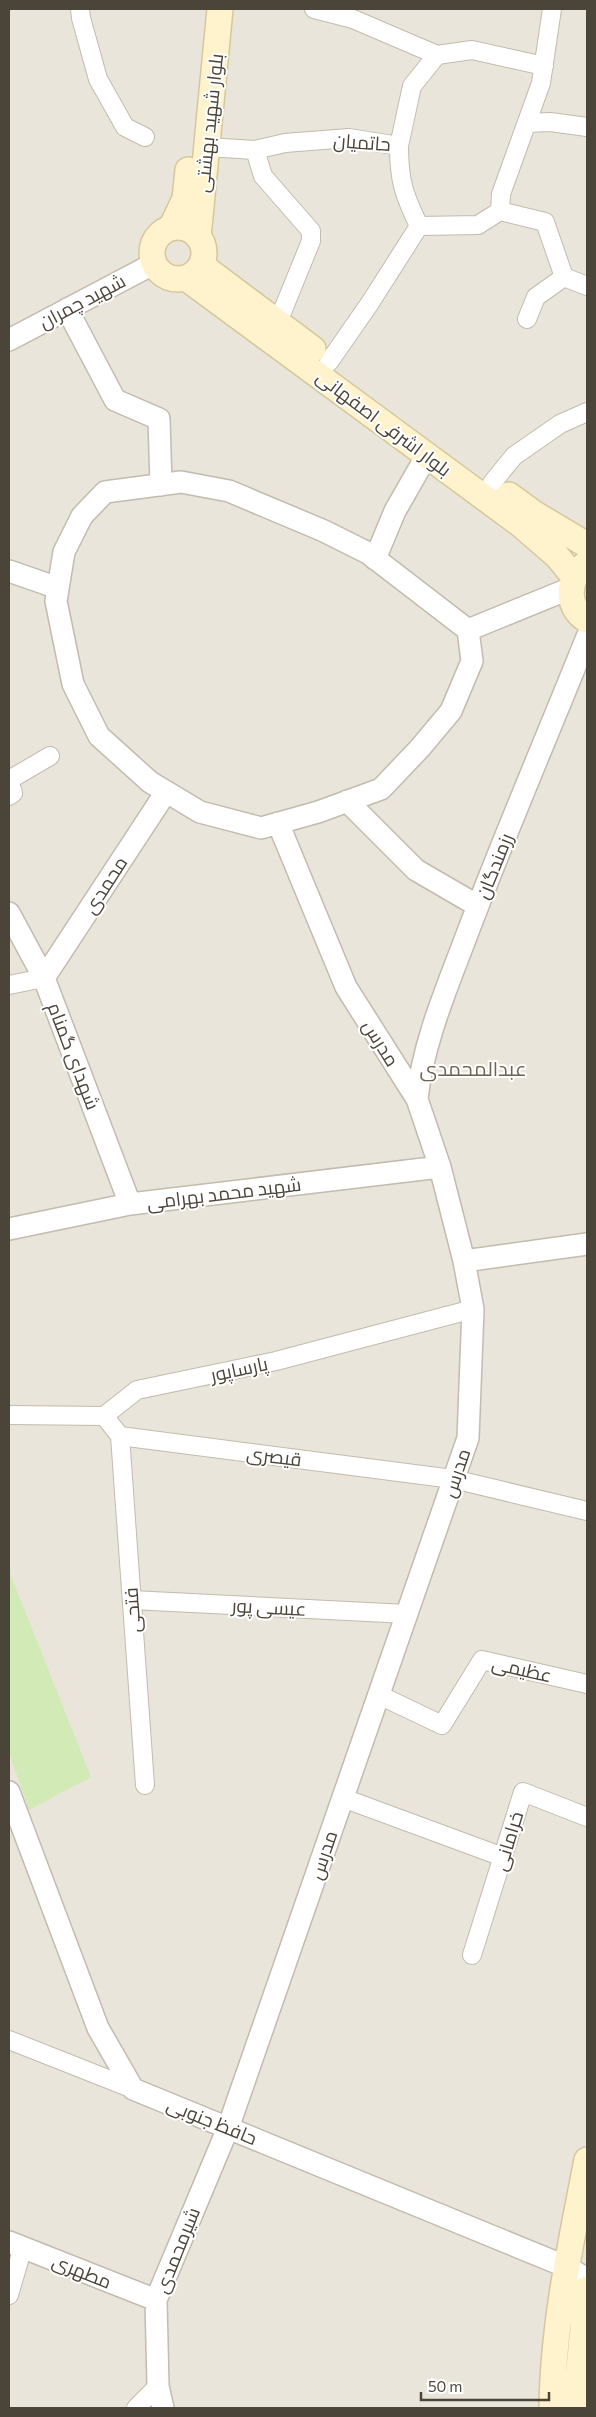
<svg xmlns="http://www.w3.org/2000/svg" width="596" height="2417" font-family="Commissioner,Cairo,sans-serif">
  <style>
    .residential { fill: #eae5da }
    .green { fill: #d2eab5 }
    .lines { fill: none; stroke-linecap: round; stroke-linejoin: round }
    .minor-casing { stroke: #c2bbae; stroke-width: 20 }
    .tertiary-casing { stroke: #c2bbae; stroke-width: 24 }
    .secondary-casing { stroke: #d6c79b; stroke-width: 28 }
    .minor { stroke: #fff; stroke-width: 18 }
    .tertiary { stroke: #fff; stroke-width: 21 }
    .secondary { stroke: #fff3cd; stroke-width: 25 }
    .labels { text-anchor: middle; stroke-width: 4; stroke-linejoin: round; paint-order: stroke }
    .street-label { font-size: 19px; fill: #4b4439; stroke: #fff }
    .neighbourhood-label { font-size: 20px; fill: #6e6250; stroke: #fff }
  </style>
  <rect width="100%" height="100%" fill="#f6f3ec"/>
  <path class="residential" d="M9,9H587V2408H9Z"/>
  <path class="green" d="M9,1571L91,1777L29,1810L9,1752Z"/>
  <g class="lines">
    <g class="minor-casing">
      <path id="minor" d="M80,9L81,18L98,79L125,127L145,137
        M314,9L353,19L437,55
        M528,123L550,122L587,127
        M399,146C399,181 404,195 419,226
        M206,147L255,150L285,143L349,138L399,146L412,86L437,55L472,50L544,66
        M255,150L263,176L311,231V241L278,322
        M500,211L545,222L564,277L587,286
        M527,319L536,297L564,277
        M329,362L370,303L419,226L478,225L500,211L501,194L541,83L552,9
        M492,483L514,456L560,424L587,412
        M9,796L13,793L9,780L50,756
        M9,985L44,978
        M9,1415L104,1416L137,1390L276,1361L473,1309
        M104,1416L120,1436L453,1479L587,1511
        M120,1436L145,1785
        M132,1600L407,1614
        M379,1695L442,1725L482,1660L587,1684
        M343,1798L503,1857
        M472,1955L523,1792L587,1817
        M9,2040L133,2089
        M9,2295L23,2247
        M136,2408L158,2386"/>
    </g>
    <g class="tertiary-casing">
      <path id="tertiary" d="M67,309L115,400L159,419L161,485
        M9,340L155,263
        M375,559L395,511L427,455
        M9,571L58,588
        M468,630L472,661L451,711L420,748L381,789L318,812L261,828L200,812L150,782L99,736L73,684L56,601L64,552L82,516L105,492L181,482L229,491L324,531L368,553L468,630L571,588
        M347,801L416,870L478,906
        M9,913L44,978L130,1204
        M44,978L166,792
        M417,1099C423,1043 446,990 466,937C504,836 547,737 587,637
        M9,1229L130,1204L440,1167
        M464,1261L587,1244
        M9,1792L98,2028L133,2089L567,2267L587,2279
        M9,2242L156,2300
        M163,2408L158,2386L156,2300L228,2128L468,1438L473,1309L464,1261L440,1167L417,1099L346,987L278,823"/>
    </g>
    <g class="secondary-casing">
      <path id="secondary" d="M152 253a26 26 0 1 1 52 0a26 26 0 1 1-52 0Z
        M171,228L185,199L188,170
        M198,237L220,9
        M201,265L313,349
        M186,278L520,524L557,556L574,577
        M509,495L535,514L587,545
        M587,563C568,577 564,606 587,620
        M552,2408C553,2324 571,2242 587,2160
        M575,2408L587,2289"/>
    </g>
    <use href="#minor" class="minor"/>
    <use href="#tertiary" class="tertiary"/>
    <use href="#secondary" class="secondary"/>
  </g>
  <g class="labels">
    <g class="street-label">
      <text transform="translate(209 123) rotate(-84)" y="7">بلوار شهید بهشتی</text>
      <text transform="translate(362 142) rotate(4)" y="7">حاتمیان</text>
      <text transform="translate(82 301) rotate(-28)" y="7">شهید چمران</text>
      <text transform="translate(384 423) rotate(37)" y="7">بلوار اشرفی اصفهانی</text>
      <text transform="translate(494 866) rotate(-68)" y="7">رزمندگان</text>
      <text transform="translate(105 885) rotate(-57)" y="7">محمدی</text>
      <text transform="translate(381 1043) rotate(58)" y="7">مدرس</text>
      <text transform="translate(74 1056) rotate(69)" y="7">شهدای گمنام</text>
      <text transform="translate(224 1193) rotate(-7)" y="7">شهید محمد بهرامی</text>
      <text transform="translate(239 1369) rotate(-12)" y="7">پارساپور</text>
      <text transform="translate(274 1456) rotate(7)" y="7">قیصری</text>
      <text transform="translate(456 1473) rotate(-71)" y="7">مدرس</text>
      <text transform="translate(269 1607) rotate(3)" y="7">عیسی پور</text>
      <text transform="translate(132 1610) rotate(-94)" y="7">فتحی</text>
      <text transform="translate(522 1669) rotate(13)" y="7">عظیمی</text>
      <text transform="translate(508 1841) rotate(-73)" y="7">خرامانی</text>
      <text transform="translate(323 1855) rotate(-71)" y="7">مدرس</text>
      <text transform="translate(212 2121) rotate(22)" y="7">حافظ جنوبی</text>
      <text transform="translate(177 2250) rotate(-68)" y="7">شیرمحمدی</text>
      <text transform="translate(82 2271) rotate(22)" y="7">مطهری</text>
    </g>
    <g class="neighbourhood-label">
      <text x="473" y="1076">عبدالمحمدی</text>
    </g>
  </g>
  <rect width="596" height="2417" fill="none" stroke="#4b4439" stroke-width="20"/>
  <path d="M421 2392v8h128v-8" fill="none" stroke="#4b4439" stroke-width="2.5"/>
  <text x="428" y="2392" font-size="15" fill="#4b4439" stroke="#ffffff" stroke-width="4" paint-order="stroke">50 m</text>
</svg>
